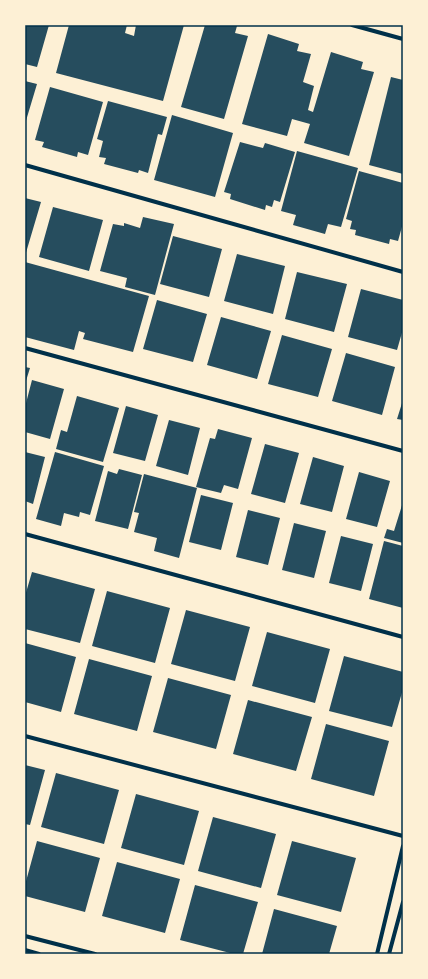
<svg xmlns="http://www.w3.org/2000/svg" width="428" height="979" font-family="Overpass,sans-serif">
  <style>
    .building { fill: #264d5e }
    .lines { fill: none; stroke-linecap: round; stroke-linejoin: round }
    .minor { stroke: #003049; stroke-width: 4 }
    .neatline { fill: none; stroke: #003049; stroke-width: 1.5 }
  </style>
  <rect width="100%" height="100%" fill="#fdf0d5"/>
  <path class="building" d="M25,25H49L37,67L25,64Z
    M69,25H127L125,33L134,36L136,25H184L163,101L56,73Z
    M205,25H234L237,26L235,33L248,36L224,119L181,107Z
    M268,34L299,44L297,51L311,54L303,82L314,86L308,110L313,112L331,52L363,62L361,69L374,72L349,156L304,143L310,124L292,119L287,136L242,124Z
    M391,77L403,80V174L369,165Z
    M25,81L37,84L25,124Z
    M50,87L103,102L88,155L78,152L77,157L42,147L44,142L35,140Z
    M108,101L167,117L162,135L158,134L148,173L139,170L138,173L104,164L106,158L99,157L103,141L97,139Z
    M172,115L233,133L215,197L154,180Z
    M240,142L263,148L265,143L295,152L280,202L274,200L272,207L266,205L265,210L230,199L231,194L224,192Z
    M297,151L358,168L341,227L328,224L325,234L293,225L296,215L281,211Z
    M359,171L403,183V223L398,241L390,239L389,244L355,235L356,230L350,229L352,221L346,219Z
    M25,198L41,202L25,256Z
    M53,207L103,220L89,271L39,257Z
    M143,217L174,224L155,295L125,287L127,278L100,271L113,224L124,226V223L140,228Z
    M173,236L222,249L209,297L160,284Z
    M237,254L285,266L273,314L224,301Z
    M25,262L149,296L133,352L83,339L85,333L79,331L74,350L25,337Z
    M297,272L347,284L334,332L285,319Z
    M361,289L403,300V329L397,350L348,337Z
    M157,300L207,314L193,362L143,349Z
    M221,317L271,331L257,379L207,365Z
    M282,335L332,349L318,397L268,384Z
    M346,353L395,367L382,415L332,401Z
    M25,367L30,368L25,384Z
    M32,380L64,389L50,439L25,432V407Z
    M77,396L119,408L103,462L56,449L61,430L67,432Z
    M403,400V420L397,419Z
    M126,406L158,415L145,461L113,453Z
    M169,420L200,428L188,475L156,466Z
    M218,429L252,438L238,489L224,485L221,493L196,487L210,438L215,439Z
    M265,444L299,453L285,503L251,494Z
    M25,452L45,457L33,504L25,501Z
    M55,452L104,466L90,515L80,512L79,517L64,513L61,526L36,519Z
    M313,457L344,466L332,512L300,504Z
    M119,469L142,475L128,529L95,521L108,471L117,474Z
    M359,472L390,481L377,527L346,519Z
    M144,474L197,488L179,558L154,551L157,538L134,532L139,513L134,512Z
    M201,495L233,503L221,550L189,542Z
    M403,502V543L384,538L387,529L394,531Z
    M248,510L280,518L268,565L236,557Z
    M294,523L326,531L314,578L282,570Z
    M341,536L373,544L361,591L329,583Z
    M384,541L403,546V608L369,599Z
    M32,572L95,589L80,643L25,629V596Z
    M107,591L170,608L155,663L92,646Z
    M186,610L250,627L235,681L171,664Z
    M267,632L330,649L315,703L252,686Z
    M25,643L76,657L61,712L25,702Z
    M344,656L403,672V689L392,727L329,711Z
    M89,659L152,676L137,731L74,714Z
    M168,678L231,695L216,749L153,732Z
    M248,700L312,717L296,771L233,754Z
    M326,724L389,741L374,796L311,779Z
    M25,765L45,770L30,825L25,824Z
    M56,773L119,790L104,844L41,827Z
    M136,794L199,811L184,865L121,848Z
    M213,817L276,834L261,888L198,871Z
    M37,841L100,858L85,912L25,896V885Z
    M292,841L356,858L341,912L277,895Z
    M117,862L180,879L165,933L102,916Z
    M195,885L258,902L243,954H234L180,940Z
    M274,909L337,926L329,954H262Z"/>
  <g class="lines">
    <path class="minor" d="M352,25L403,39
      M25,165L403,272
      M25,348L403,451
      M25,534L403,637
      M25,736L403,836
      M25,936L95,954
      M25,950L39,954
      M377,954L403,846
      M389,954L403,902"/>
  </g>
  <rect width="428" height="979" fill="none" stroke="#fdf0d5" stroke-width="52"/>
  <rect x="26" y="26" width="376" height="927" class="neatline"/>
</svg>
